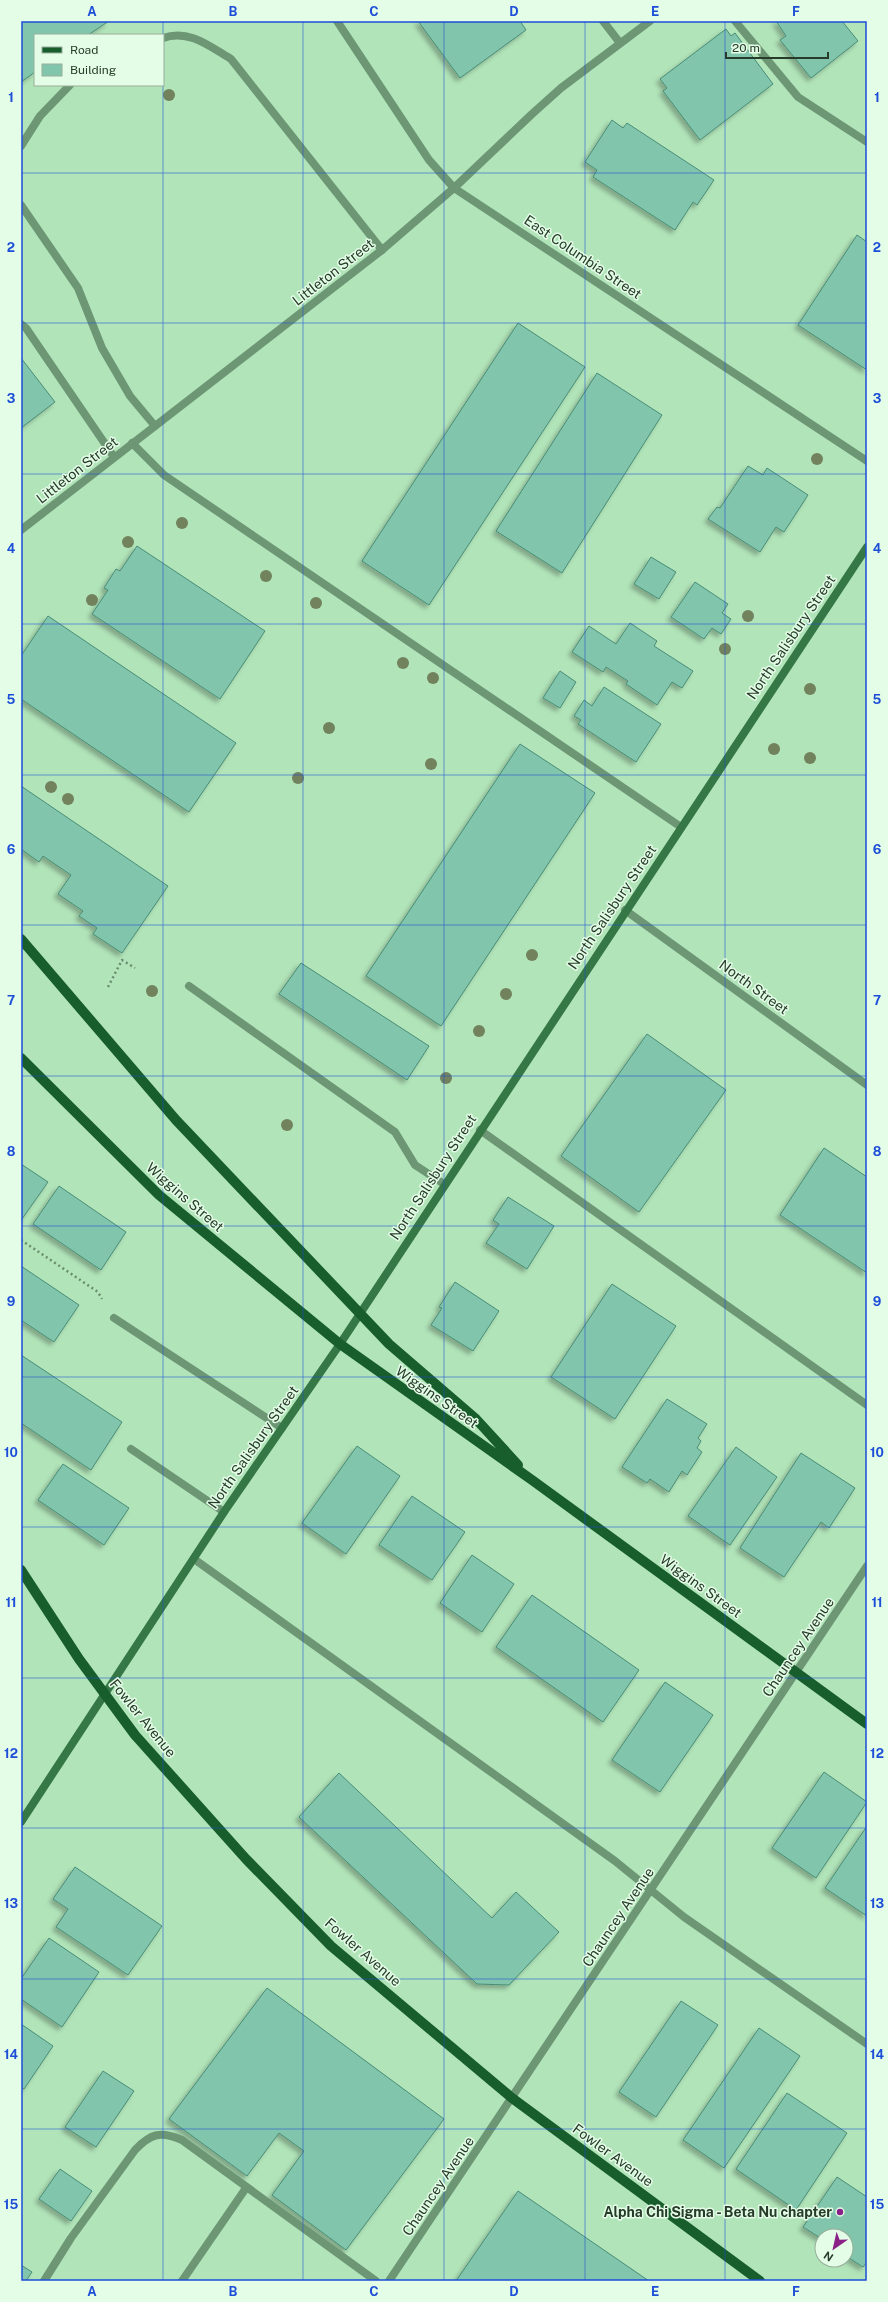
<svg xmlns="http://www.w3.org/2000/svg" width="888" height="2302" font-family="'Public Sans',sans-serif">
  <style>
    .building { fill: #81c5ac; stroke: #498d76; filter: url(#shadow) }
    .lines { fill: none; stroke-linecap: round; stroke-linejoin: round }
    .path { stroke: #6a8d6f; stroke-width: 2.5; stroke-dasharray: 2 3; stroke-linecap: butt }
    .lane { stroke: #6d9774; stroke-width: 8 }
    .street { stroke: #6d9774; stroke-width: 8 }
    .secondary { stroke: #357745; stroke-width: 8 }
    .primary { stroke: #185d2c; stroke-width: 10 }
    .tree { fill: #71825d }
    .grid { fill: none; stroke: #1d4ed8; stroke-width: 1; stroke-opacity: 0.55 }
    .poi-dot { fill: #8a2187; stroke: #e4fde7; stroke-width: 1.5 }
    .labels { text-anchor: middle; stroke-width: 3; stroke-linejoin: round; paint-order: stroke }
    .street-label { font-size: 14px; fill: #273b2a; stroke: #e4fde7 }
    .poi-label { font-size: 14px; font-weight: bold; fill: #273b2a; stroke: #e4fde7; text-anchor: end }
    .neatline { fill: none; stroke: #1d4ed8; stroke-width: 1.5 }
    .grid-label { font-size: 13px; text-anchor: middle; font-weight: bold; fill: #1d4ed8 }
  </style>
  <defs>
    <filter id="shadow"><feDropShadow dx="-3.5" dy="3.5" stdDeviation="2" flood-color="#0004"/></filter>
  </defs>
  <rect width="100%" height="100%" fill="#b1e4b9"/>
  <path class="building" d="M21,21H109L88,35H35V72L21,82Z
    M418,21H520L526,30L460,78Z
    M776,21H842L858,41L811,78L780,40L786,36Z
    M726,29L731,36L735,33L773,84L700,140L663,91L667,88L660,79Z
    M612,120L623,128L627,123L714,180L697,205L693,202L675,230L593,177L597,170L585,162Z
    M857,235L867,242V370L798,325Z
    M518,323L585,367L429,605L362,561Z
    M21,358L55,402L21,428Z
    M597,373L662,415L562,573L496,531Z
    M748,466L763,475L767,468L808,495L784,532L776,527L760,552L708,519L717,507L720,508Z
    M137,546L265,631L220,699L92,614L108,590L104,588L116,569L120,571Z
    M651,557L676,572L659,599L634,584Z
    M695,582L728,604L722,613L731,619L721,634L712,628L704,639L671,617Z
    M48,616L236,743L189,812L21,699V656Z
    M630,623L657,641L654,646L693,671L682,688L672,682L657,705L626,684L628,681L606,667L603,672L572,652L589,626L616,644Z
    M560,671L576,682L560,708L543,698Z
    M604,687L661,724L636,762L578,724L581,720L574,716L584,700L592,706Z
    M520,744L595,793L441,1026L366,976Z
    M21,786L168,886L122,953L93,934L97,928L79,916L83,911L58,894L71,875L43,856L39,862L21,849Z
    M301,963L429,1046L407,1080L279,994Z
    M647,1034L726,1090L639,1212L561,1156Z
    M824,1148L867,1177V1273L780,1215Z
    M21,1164L48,1182L22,1219L21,1218Z
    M59,1186L126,1232L101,1270L33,1224Z
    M508,1197L554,1226L527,1269L486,1243L499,1224L493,1220Z
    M21,1266L79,1305L54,1342L21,1320Z
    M455,1282L499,1311L473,1351L431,1325L442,1308L439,1307Z
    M612,1284L676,1326L615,1419L551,1377Z
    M21,1355L122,1422L91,1470L21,1423Z
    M667,1399L707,1424L698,1438L701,1441L697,1448L702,1452L687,1475L682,1471L669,1492L650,1479L647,1483L622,1467Z
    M357,1446L400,1476L346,1554L302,1523Z
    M736,1447L777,1477L730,1545L688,1516Z
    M801,1453L855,1488L829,1528L821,1522L784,1577L740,1548Z
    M63,1464L129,1508L104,1545L38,1500Z
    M412,1496L465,1532L432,1580L379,1545Z
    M472,1555L514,1584L482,1632L440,1603Z
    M532,1595L639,1670L603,1722L496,1647Z
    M665,1682L713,1715L660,1792L612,1760Z
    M824,1772L867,1802L816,1878L772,1848Z
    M339,1773L492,1918L516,1892L559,1932L509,1985L477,1984L299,1817Z
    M867,1826V1916L825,1888Z
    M75,1867L162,1926L128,1975L56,1927L68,1909L53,1899Z
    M49,1938L99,1972L62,2027L21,1999V1979Z
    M267,1988L444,2119L346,2250L272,2195L304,2151L279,2133L247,2176L169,2119Z
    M681,2001L718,2025L656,2117L619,2092Z
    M21,2024L53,2046L24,2089L21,2087Z
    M759,2028L800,2056L724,2168L683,2140Z
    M103,2071L134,2091L96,2147L65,2127Z
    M787,2093L847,2133L796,2210L736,2169Z
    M60,2169L92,2191L71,2221L39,2199Z
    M837,2177L867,2197V2262L863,2267L846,2256V2236H822V2239L803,2227Z
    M518,2191L649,2281H456Z
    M21,2265L32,2272L26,2281H21Z"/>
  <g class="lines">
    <path class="path" d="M108,987L122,960L135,968
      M21,1240L98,1292L102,1299"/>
    <path class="lane" d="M603,21L620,43
      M735,21L798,97L867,142
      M163,38C189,29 209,46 231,59L382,250
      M21,146L40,116L70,85
      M21,205L78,288L102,348L130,396L155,426
      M21,324L26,328L114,457
      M132,443L164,475L681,827
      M189,986L395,1132L415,1165L444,1184
      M480,1130L867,1405
      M114,1318L282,1428
      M131,1449L224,1512
      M194,1559L615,1861L684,1917L867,2044
      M44,2281L71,2238L135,2150C151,2133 161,2131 182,2140L376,2281
      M182,2281L246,2188"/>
    <path class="street" d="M337,21L429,160L454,188L867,461
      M21,530L382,250L454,188L532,114L561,88L650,21
      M625,910L867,1085
      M389,2281L867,1566"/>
    <path class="secondary" d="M21,1822L224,1512L340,1344L867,547"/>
    <path class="primary" d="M21,939L176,1120L389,1344L476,1419L518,1465
      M21,1058L159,1195L340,1344L532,1480L867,1724
      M21,1570L79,1659L135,1735L246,1859L331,1946L512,2098L760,2281"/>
  </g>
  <g class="tree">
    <circle cx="169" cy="95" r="6"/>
    <circle cx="817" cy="459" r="6"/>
    <circle cx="182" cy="523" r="6"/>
    <circle cx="128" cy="542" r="6"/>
    <circle cx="266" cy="576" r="6"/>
    <circle cx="92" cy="600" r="6"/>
    <circle cx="316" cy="603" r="6"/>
    <circle cx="748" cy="616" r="6"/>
    <circle cx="725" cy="649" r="6"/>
    <circle cx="403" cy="663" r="6"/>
    <circle cx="433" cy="678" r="6"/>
    <circle cx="810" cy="689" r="6"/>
    <circle cx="329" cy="728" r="6"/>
    <circle cx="774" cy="749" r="6"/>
    <circle cx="810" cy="758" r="6"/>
    <circle cx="431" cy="764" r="6"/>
    <circle cx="298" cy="778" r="6"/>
    <circle cx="51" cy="787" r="6"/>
    <circle cx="68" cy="799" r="6"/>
    <circle cx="532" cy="955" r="6"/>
    <circle cx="152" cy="991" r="6"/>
    <circle cx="506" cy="994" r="6"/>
    <circle cx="479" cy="1031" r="6"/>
    <circle cx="446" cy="1078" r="6"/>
    <circle cx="287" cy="1125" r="6"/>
  </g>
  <path class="grid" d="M163,21V35M303,21V2281M444,21V2281M585,21V2281M725,21V2281M163,85V2281M21,173H867M21,323H867M21,474H867M21,624H867M21,775H867M21,925H867M21,1076H867M21,1226H867M21,1377H867M21,1527H867M21,1678H867M21,1828H867M21,1979H867M21,2129H867"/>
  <circle class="poi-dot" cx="840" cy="2212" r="4"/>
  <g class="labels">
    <g class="street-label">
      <text transform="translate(583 257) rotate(34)" y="5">East Columbia Street</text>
      <text transform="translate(333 272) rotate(-38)" y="5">Littleton Street</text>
      <text transform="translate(77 470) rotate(-38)" y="5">Littleton Street</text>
      <text transform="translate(791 637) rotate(-56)" y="5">North Salisbury Street</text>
      <text transform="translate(612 907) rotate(-56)" y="5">North Salisbury Street</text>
      <text transform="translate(754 987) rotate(36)" y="5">North Street</text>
      <text transform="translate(433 1177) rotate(-57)" y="5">North Salisbury Street</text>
      <text transform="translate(185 1197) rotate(41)" y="5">Wiggins Street</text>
      <text transform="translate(437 1397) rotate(35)" y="5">Wiggins Street</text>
      <text transform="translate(253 1447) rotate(-55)" y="5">North Salisbury Street</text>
      <text transform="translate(701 1586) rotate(36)" y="5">Wiggins Street</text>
      <text transform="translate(798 1647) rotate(-56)" y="5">Chauncey Avenue</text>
      <text transform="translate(143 1718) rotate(51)" y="5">Fowler Avenue</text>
      <text transform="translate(618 1917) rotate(-56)" y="5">Chauncey Avenue</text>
      <text transform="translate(363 1952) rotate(41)" y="5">Fowler Avenue</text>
      <text transform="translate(613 2155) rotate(36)" y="5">Fowler Avenue</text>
      <text transform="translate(438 2186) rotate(-56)" y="5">Chauncey Avenue</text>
    </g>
    <g class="poi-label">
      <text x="832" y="2217">Alpha Chi Sigma - Beta Nu chapter</text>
    </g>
  </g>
  <rect width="888" height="2302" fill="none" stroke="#e4fde7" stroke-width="44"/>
  <rect x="34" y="34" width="130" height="52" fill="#e4fde7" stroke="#98af9b"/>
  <rect x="42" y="47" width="20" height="6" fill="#185d2c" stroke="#98af9b"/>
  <text x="70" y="54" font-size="12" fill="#273b2a">Road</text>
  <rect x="42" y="64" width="20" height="12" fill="#81c5ac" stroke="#98af9b"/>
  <text x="70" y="74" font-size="12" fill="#273b2a">Building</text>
  <g transform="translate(834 2248) rotate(214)"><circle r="19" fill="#e4fde7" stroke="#98af9b"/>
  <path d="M0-3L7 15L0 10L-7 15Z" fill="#8a2187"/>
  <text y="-6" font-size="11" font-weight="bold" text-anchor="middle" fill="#273b2a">N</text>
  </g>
  <path d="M726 52v6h102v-6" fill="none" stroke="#273b2a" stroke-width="2"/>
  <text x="732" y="52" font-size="12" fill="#273b2a" stroke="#e4fde7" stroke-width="3" paint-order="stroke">20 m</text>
  <rect x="22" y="22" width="844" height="2258" class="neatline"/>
  <g class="grid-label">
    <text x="92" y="16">A</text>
    <text x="233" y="16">B</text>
    <text x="374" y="16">C</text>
    <text x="514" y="16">D</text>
    <text x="655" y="16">E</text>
    <text x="796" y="16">F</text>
    <text x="11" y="102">1</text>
    <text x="877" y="102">1</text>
    <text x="11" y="252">2</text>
    <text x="877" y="252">2</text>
    <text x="11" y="403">3</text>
    <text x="877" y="403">3</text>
    <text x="11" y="553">4</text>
    <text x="877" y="553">4</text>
    <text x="11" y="704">5</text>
    <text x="877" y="704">5</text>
    <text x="11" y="854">6</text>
    <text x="877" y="854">6</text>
    <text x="11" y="1005">7</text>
    <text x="877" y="1005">7</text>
    <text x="11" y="1156">8</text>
    <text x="877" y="1156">8</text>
    <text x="11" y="1306">9</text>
    <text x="877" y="1306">9</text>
    <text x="11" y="1457">10</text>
    <text x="877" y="1457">10</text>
    <text x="11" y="1607">11</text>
    <text x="877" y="1607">11</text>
    <text x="11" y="1758">12</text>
    <text x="877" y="1758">12</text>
    <text x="11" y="1908">13</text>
    <text x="877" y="1908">13</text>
    <text x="11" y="2059">14</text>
    <text x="877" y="2059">14</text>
    <text x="11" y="2209">15</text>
    <text x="877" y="2209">15</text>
    <text x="92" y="2296">A</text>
    <text x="233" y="2296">B</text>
    <text x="374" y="2296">C</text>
    <text x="514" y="2296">D</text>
    <text x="655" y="2296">E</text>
    <text x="796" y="2296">F</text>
  </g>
</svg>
